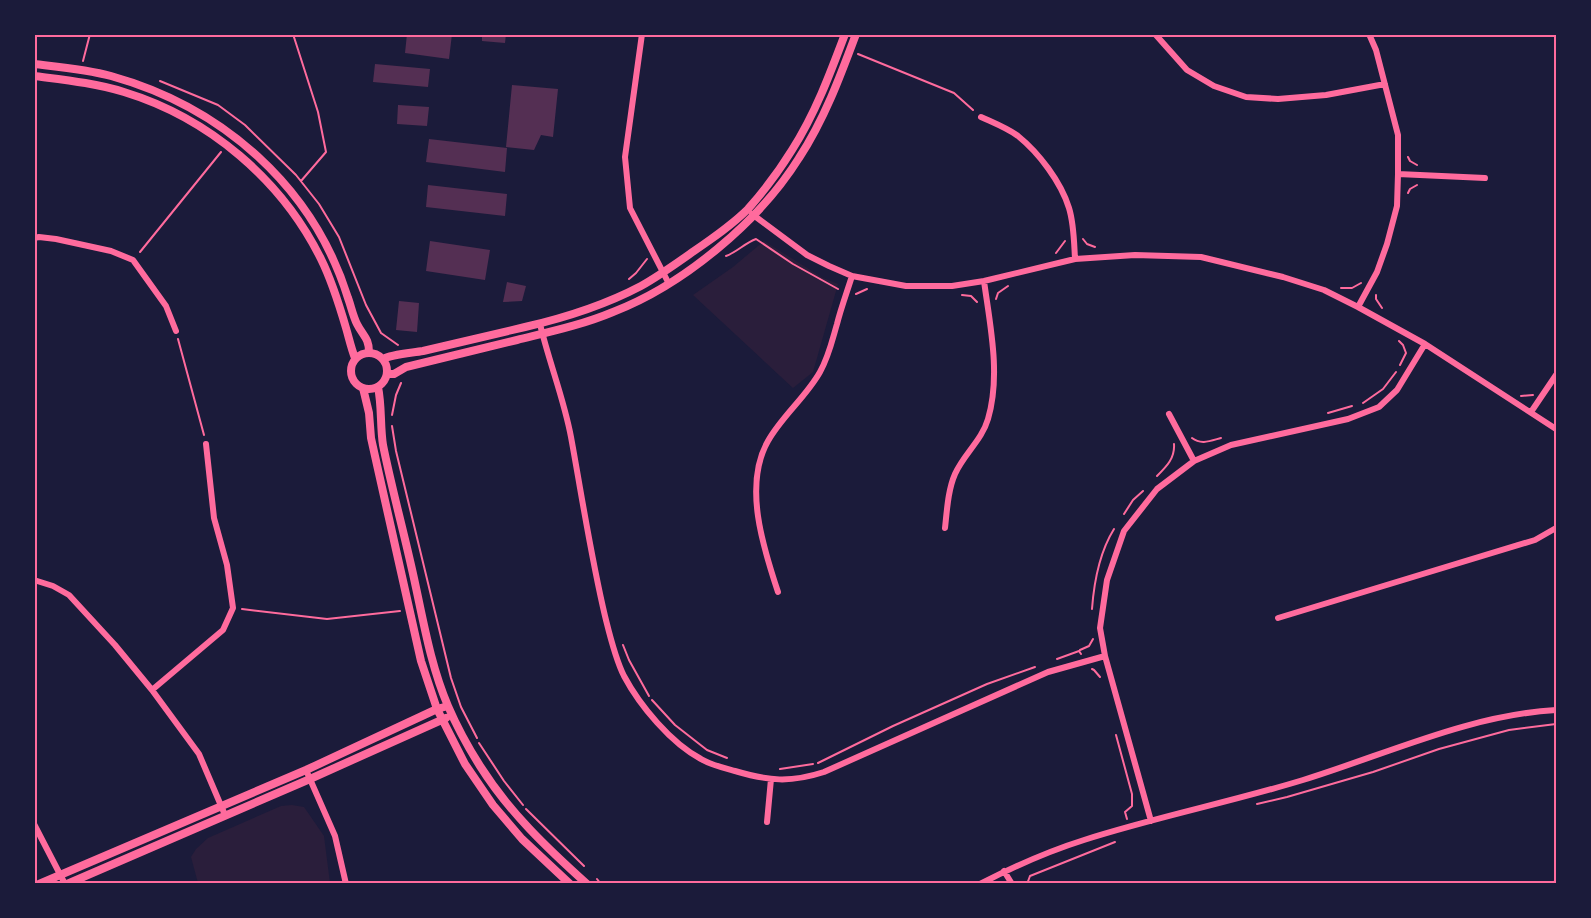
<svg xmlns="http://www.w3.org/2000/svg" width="1591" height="918" font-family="'Archivo Narrow',sans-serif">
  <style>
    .green { fill: #2a1e3b }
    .building { fill: #542f53 }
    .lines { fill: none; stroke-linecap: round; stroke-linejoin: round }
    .path { stroke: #ff6b9d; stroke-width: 2 }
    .minor { stroke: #ff6b9d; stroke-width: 6 }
    .tertiary { stroke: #ff6b9d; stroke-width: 8 }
    .neatline { fill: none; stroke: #ff6b9d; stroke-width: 2 }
  </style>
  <rect width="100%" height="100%" fill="#1b1b3a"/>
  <path class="green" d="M764,241L823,278L838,284L813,372L793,388L693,295L733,267Z
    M292,805L304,807L324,836L330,883H198L191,857L196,849L208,838L281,806Z"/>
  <path class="building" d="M407,34H452L449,59L405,53Z
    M482,34H506L505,43L482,41Z
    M375,64L430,69L428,87L373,82Z
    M512,85L558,89L553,137L541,135L534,150L506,147Z
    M398,105L429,107L427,126L397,124Z
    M429,139L507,148L505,172L426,162Z
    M428,185L507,194L505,216L426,207Z
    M430,241L490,250L485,280L426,271Z
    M507,282L526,286L522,301L503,302Z
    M399,301L419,303L417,332L396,330Z"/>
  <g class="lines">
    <path class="path" d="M293,34L318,112L326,152L301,181
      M858,54L954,93L973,110
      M83,61L90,34
      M160,81L218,105L245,125L296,175L319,204L339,237L366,305L381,333L398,345
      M1408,157L1410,161L1417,165
      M1408,193L1410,189L1417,185
      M1083,239L1087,244L1095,247
      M140,252L221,152
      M1056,253L1065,241
      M726,256C737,252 745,243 756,239L793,264L838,289
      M629,279L636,273L647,259
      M1341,288H1352L1361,283
      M856,294L867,289
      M962,295L971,296L977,302
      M1376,295V299L1382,308
      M996,299L998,293L1008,286
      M178,339L204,435
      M1399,341L1403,345L1406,353L1400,365
      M1521,396L1533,395
      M1363,403L1383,389L1396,372
      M1328,413L1352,406
      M392,415L396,395L401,383
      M392,426L396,451L451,678L461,707L477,738
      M1192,438C1201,445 1210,441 1221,438
      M1157,476C1167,466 1175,458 1174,444
      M1124,514L1133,500L1143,491
      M242,609L327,619L400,611
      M1092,609C1094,582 1099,553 1114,529
      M623,645L629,660L649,696
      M1080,650L1089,646L1093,639
      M1057,659L1079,651L1081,654
      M1092,669L1094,670L1100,677
      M652,700L675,725L707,750L727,758
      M1116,735L1132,794V806L1125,812L1127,819
      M479,743L504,781L523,805
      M818,763L893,726L987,684L1035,667
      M780,769L813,764
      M1257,804L1287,797L1373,772L1439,749L1509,730L1556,724
      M526,809L584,866
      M597,879L601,884
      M1027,884L1030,876L1115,842"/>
    <path class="minor" d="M642,34L625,157L630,208L669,284
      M1155,34L1187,70L1214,86L1246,97L1278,99L1326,95L1385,84
      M981,117C994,123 1007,128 1018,136C1039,153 1061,182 1069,208C1074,224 1074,242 1075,259
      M1398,174L1485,178
      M752,214L807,255L829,266L852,276L906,286H952L984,281L1075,259L1135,255L1201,257L1283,277L1324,290L1358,307L1425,344L1556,429
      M34,238L39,237L56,239L111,251L133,260L166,306L176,331
      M1358,307L1377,272L1387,244L1397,206L1398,174V135L1376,50L1369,34
      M540,324C549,362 564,399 571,437C582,497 591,557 605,616C610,636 615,658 624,676C640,706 671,743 701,759C711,765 724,768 735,771C769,781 790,783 824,772L1048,672L1105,656
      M1531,412L1556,375
      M1169,414L1194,461
      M945,528C947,510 948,490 955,474C964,454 982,440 988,419C1001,375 990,325 984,281
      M34,580L53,586L69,595L115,645L152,690L199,754L225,815
      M778,592C763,547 743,485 768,441C782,416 806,397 820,372C829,356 832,341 837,324C841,308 847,292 852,276
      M1278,618L1535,540L1556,528
      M152,690L223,630L233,608L227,565L214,518L206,444
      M306,770L335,836L346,884
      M1151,821L1105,656L1100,628L1107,580L1124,531L1157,489L1194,461L1231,445L1348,419L1379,407L1397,390L1425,344
      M767,822L771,779
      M34,824L65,884
      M1004,871L1012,884
      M980,884C1013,867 1049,851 1084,840C1156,817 1231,802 1303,780C1387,754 1469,715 1556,710
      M1556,884V883"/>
    <path class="tertiary" d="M34,64C60,67 86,69 111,76C222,107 313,186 348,298C351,306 353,316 357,324C363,336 369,338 369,352
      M34,76C65,80 95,83 124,92C209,118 282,180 321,259C332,281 339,304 346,328C349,338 351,348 355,358
      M351 371a18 18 0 1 1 36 0a18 18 0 1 1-36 0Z
      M383,359C392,354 411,353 423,351C457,343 491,335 525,327C564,318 605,305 641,286C659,276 677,263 694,251C713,238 732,225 748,209C764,191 779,171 792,150C815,114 830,74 845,34
      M387,374H394L406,367C443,358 480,349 517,340C549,332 582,325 613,312C683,285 759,222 799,158C824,120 840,77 856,34
      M378,387C382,406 380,426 383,445C391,485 402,525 411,565C422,612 429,662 448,706C457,727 468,747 480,766C509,812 547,848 587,884
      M363,388L369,413L371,438L377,465L421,661L437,709L465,764L493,805L522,839L570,884
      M39,884L306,770L437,709L448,706
      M67,884L310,779L446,718"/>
  </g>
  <rect width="1591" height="918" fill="none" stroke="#1b1b3a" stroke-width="72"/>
  <rect x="36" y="36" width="1519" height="846" class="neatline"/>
</svg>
